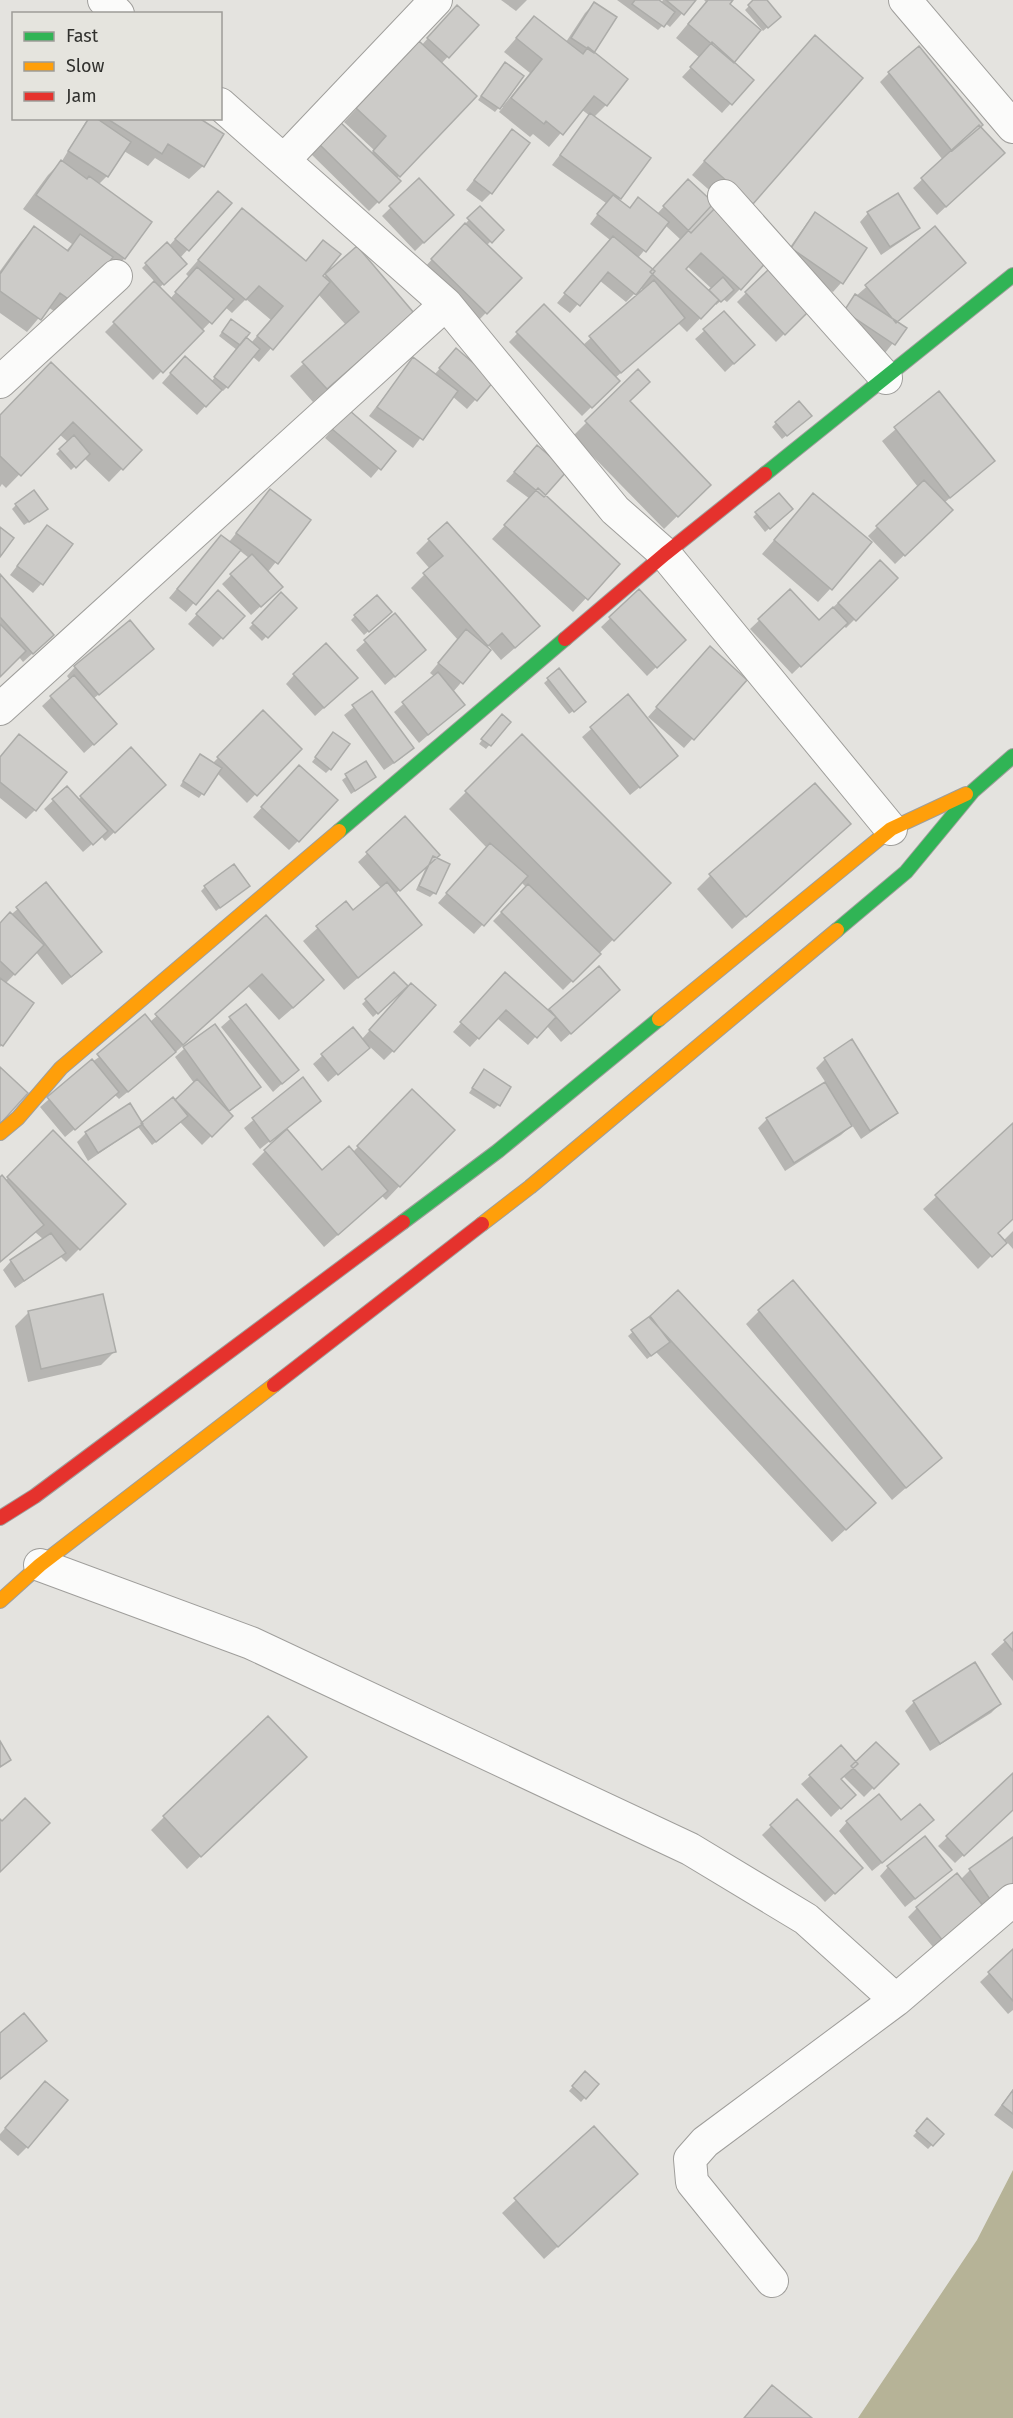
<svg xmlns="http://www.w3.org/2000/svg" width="1013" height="2418" font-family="'Fira Sans',sans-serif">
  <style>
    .water { fill: #b6b397 }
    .shadow { fill: #0003; fill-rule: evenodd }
    .building { fill: #cccbc8; stroke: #acaca9; stroke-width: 1.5 }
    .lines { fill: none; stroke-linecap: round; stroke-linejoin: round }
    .street-casing { stroke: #9f9e9b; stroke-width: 34 }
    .fast-casing { stroke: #9f9e9b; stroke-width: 16 }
    .slow-casing { stroke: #9f9e9b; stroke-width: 16 }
    .jam-casing { stroke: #9f9e9b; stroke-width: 16 }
    .street { stroke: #fbfbfa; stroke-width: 32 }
    .fast { stroke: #30b455; stroke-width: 14 }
    .slow { stroke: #ff9f0a; stroke-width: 14 }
    .jam { stroke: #e5322d; stroke-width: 14 }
  </style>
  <rect width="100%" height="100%" fill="#e4e3df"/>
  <path class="water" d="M1013,2170V2418H858L977,2240Z"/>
  <path class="shadow" d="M501,0H527L516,11Z
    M617,0H656L661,3L663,0H694L670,27L665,23L658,30Z
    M704,0H731L728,4L732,63L752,80L722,113L682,77L700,58L676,38L706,2Z
    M755,0H765L779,17L763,31L745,10Z
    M594,4L593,53L606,105L593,118L620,198L618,200L628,209L638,199L657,214L679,190L740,289L727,302L723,299L716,305L715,303L687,332L678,323L615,378L618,381L582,416L509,342L544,306L583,345L644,291L640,288L626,302L599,280L570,313L557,303L610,240L590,224L606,203L552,165L590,116L581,109L549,147L533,134L530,137L499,112L503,107L501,105L495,112L478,100L501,68V104L503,106L530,73L504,52L534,18L566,42L585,13ZM665,225L681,240L653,271L638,258ZM687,266L712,289L709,292L684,269Z
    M448,15L477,25L441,64L475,96L396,179L399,181L369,211L308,151L337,121L371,154L374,150L344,122L405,57L421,46Z
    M801,51L752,203L739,216L692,175Z
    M889,73L979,128L994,162L937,215L913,188L943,160L880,82Z
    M88,118H197L203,166L189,179L155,158L148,166L124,151L107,176L98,185L150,222L124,259L64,318L48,307L27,332L0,313V271L21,242L34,228L66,251L72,244L23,209L48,175L62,161Z
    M512,131L491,193L482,202L466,190Z
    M419,180L452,215L415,251L382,216Z
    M209,201L230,203L180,258L181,268L159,288L170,299L189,277L186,274L242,210L305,262L323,242V278L356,248L399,326L313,402L290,376L346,325L318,294L259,362L252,356L227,387L223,391L221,389L197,415L162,383L176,367L211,382L237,350L219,336L227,325L251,343L271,320L246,299L232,313L225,307L153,380L105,332L155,282L142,268L167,244L169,246Z
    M480,208L502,230L486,246L520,278L477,322L423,269Z
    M868,213L918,227L909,236L881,255L860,222Z
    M816,214L865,249L841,283L833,292L783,257L807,223Z
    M934,228L964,263L896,323L904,329L885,353L836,320L856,296Z
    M768,271L807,311L776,342L737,302Z
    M724,313L744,354L725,372L695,339Z
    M413,359L434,375L448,359L492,381L467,409L452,396L413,448L369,416Z
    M51,364L140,450L109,482L84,458L71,470L56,454L68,442L59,434L6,488L2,484L0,487V416Z
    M638,371L628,401L709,485L664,529L573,436Z
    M938,393L993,461L944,503L951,510L895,564L868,536L918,487L882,441Z
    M810,416L782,439L772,427L776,423Z
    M340,421L394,451L371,478L325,438Z
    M537,447L543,495L618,564L573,612L492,539L530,499L506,481Z
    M270,491L309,521L267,573L272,596L251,615L222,584L249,558L239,550L186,612L169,598L213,546L229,542Z
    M813,495L831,588L818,602L762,554Z
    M16,505L42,513L24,525L12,509Z
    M757,513H787L765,532L753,517Z
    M47,527L41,584L33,593L10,575Z
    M429,540L525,639L501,660L488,645L485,647L489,650L453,692L463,705L419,743L394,712L435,677L430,673L458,640L411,588L430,569L416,553Z
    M880,562L896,578L846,628L843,625L792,674L750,629L790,591L818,622Z
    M0,576L43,644L23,662L19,657L0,675Z
    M639,591L684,640L647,676L601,627Z
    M218,592L243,616L213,647L188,624Z
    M281,595L294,608L262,641L249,628Z
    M395,615L415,659L385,685L356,650Z
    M355,616H386L364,635L351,620Z
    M702,657L745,680L684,748L648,717Z
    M143,658L93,699L106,733L84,753L42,706L70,680L67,676L75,667Z
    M559,670L580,706L569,714L544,683Z
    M294,675L347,687L315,716L286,684Z
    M372,693L403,757L384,770L344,715Z
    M628,697L668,764L630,795L582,737Z
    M263,712L300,749L247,803L217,773L199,798L180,786L196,760L212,764Z
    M498,720L509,722L486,749L479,744Z
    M522,736L669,883L563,990L493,921L526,887L521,882L474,934L438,903L487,848L449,809Z
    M330,738V769L326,773L312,762Z
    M131,749L155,793L105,841L101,836L83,852L44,809L66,788L78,800Z
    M0,757L35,810L26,819L0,798Z
    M366,763L370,781L351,794L342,780Z
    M291,776L298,841L289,850L253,817Z
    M405,818L434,858V893L430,897L416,890L427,865L395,894L420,924L344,990L303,941L346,903L353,912L381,888L358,862Z
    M849,824L732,929L697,889L710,876Z
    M46,885L91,961L62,985L36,952L5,984L2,1045L0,1047V924Z
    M205,887L244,889L216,911L201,891Z
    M266,917L309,994L279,1020L248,986L166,1061L119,1099L115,1095L65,1137L40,1107L92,1062L150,1022Z
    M599,968L609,999L561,1042L546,1025L528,1045L497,1018L470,1047L453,1032L497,983L548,1012Z
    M394,974L406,986L373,1017L362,1004Z
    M402,994L393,1051L384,1060L369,1046L328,1082L313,1064L352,1029L361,1040Z
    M245,1006L297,1070L273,1092L221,1027Z
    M184,1049L260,1087L228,1113L231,1116L202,1145L180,1122L152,1145L138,1127L88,1161L77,1142L86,1133L142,1125L175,1102L194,1083L175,1057Z
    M825,1059L896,1113L887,1121L861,1139L852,1125L841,1135L785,1171L758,1128L767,1119L826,1083L816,1068Z
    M484,1071L498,1105L494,1109L469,1093Z
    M302,1079L310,1109L260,1149L244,1128Z
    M399,1105L453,1130L386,1200L382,1196L324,1247L252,1164L265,1151L322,1172L353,1152Z
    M1013,1125V1218L996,1234L1003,1241L1013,1231V1249L1006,1241L978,1269L923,1209Z
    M53,1133L124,1204L66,1262L60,1256L15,1288L3,1270L11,1261L44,1240L35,1232L0,1262V1179L5,1181Z
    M678,1292L860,1516L832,1542L656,1352L647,1359L628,1336Z
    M759,1311L940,1458L892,1500L746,1324Z
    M29,1312L114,1352L101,1365L28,1382L15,1326Z
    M1013,1634V1681L991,1654Z
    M914,1702L1000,1704L991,1713L930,1751L905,1711Z
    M856,1764H897L864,1797L843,1776L840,1779L854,1795L831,1817L801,1784L810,1776Z
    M291,1770L187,1869L151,1830L164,1817Z
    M1013,1775V1808L955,1863L938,1846Z
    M797,1801L861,1868L825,1902L762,1835Z
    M847,1822H900L923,1829L872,1871L839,1831Z
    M1013,1839V1892L938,1953L908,1917L917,1908L960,1880L970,1870Z
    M888,1867L941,1878L905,1907L880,1876Z
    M1013,1951V2010L1008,2014L980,1982Z
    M585,2073L597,2084L581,2102L569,2091Z
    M45,2083L27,2147L18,2156L0,2140V2134Z
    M1013,2089V2129L994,2115Z
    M927,2121L942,2134L928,2149L913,2136Z
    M594,2128L623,2187L544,2259L502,2213Z"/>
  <path class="building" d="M635,0H659L675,12L664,27L632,4Z
    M666,0H696L684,15Z
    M708,0H733L730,4L761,30L734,63L688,24Z
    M753,0H767L781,17L768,28L748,5Z
    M594,2L617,17L594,53L571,38Z
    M457,5L479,25L449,58L427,38Z
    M534,16L583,54L588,47L628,79L607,106L594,96L563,135L546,121L544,124L511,98L542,59L516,38Z
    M815,35L863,78L753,204L704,161Z
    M419,41L477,96L400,177L373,151L386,136L356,108Z
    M712,42L754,80L732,105L690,67Z
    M919,46L983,125L952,151L888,72Z
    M505,62L524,76L500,109L481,96Z
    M590,113L651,158L621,199L560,155Z
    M89,118H96L131,142L108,177L68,151Z
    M106,118H199L224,134L204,167L168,144L162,154Z
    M337,119L401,181L379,203L316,141Z
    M979,125L1005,153L946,207L921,178Z
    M512,129L530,143L492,194L474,180Z
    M61,160L87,179L89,176L152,222L125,259L36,195Z
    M419,178L454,215L424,243L389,206Z
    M688,179L717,206L691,233L663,206Z
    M218,191L232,203L189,251L175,239Z
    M898,193L920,228L890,247L867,212Z
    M613,195L630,208L638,197L669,222L646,252L597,214Z
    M712,205L770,258L741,290L701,253L686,269L719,300L701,319L650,272Z
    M480,206L504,230L492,243L467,218Z
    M242,208L306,261L323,240L341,254L323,276L330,282L273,350L257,336L283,306L259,286L246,300L198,260Z
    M815,212L867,248L843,284L791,248Z
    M465,223L522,278L487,314L431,259Z
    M34,226L68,251L80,234L113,257L78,306L60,293L41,320L0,291V274Z
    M935,226L966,263L896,323L865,285Z
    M613,236L655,271L636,295L608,272L580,306L564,293Z
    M167,242L187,264L164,285L145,263Z
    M357,246L414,313L327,389L302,362L359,312L325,274Z
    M197,267L234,299L212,324L175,292Z
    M769,269L809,311L785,335L745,292Z
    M723,277L734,290L721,302L709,290Z
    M654,280L685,318L621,373L589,336Z
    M154,281L204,331L163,373L113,322Z
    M855,294L907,328L895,345L844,311Z
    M544,304L620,381L592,408L516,332Z
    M724,311L755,345L734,364L703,329Z
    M231,319L250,333L240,345L222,332Z
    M246,337L260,349L228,388L214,377Z
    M456,348L494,381L477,401L439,368Z
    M185,356L222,390L206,407L170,373Z
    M413,357L458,391L423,440L377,407Z
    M51,362L142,450L123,470L73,422L21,476L0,456V415Z
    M638,369L650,382L630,401L711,485L678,517L585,421Z
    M939,391L995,461L950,498L894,427Z
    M799,401L812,416L787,436L775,422Z
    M349,410L396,451L381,470L332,429Z
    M74,435L90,454L76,468L59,449Z
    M537,445L567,471L544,497L514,472Z
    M924,480L953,510L905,556L876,526Z
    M538,488L620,564L588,600L504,525Z
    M270,489L311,520L278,564L236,533Z
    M34,490L48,509L29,522L15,504Z
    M779,493L793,509L770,529L755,512Z
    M813,493L872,542L832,590L774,540Z
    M447,522L540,626L515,648L502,633L488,646L423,573L443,556L428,539Z
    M47,525L73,544L43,585L17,566Z
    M0,527L14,538L0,557Z
    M221,535L241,550L196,605L177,589Z
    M252,554L283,587L261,607L230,574Z
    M880,560L898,578L856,621L838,603Z
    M0,574L54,635L33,654L0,617Z
    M639,589L686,640L657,668L609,617Z
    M790,589L819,620L833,607L848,623L801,667L758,619Z
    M218,590L245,616L223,639L196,614Z
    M281,592L297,608L268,638L252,623Z
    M377,595L392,612L369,632L354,615Z
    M395,613L426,650L395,677L364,640Z
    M130,620L154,649L99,695L74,666Z
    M0,624L26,651L0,677Z
    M466,629L491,650L463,684L438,663Z
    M326,643L358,678L324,708L293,674Z
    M710,646L747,680L694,740L656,707Z
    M559,668L586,702L574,712L547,678Z
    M438,672L465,705L428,735L402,702Z
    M74,675L117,724L94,745L50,696Z
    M372,691L414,748L394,763L352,705Z
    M628,694L678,756L640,788L590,727Z
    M263,710L302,749L257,796L217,757Z
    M502,714L511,722L491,746L481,739Z
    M333,732L350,744L331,770L315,757Z
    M19,734L67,772L36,811L0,782V757Z
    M522,734L671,883L614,941L465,791Z
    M131,747L166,785L115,833L80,796Z
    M200,754L222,768L204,795L183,781Z
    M366,761L376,777L355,791L345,774Z
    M299,765L338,800L299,842L261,807Z
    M815,783L851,824L746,917L709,874Z
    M67,786L108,831L93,845L52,799Z
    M405,816L440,855L400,891L366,852Z
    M490,843L528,876L484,926L446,893Z
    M433,856L450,864L436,894L419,886Z
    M234,864L250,886L220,908L204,886Z
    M46,882L102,952L71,977L16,907Z
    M387,882L422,925L358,978L316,926L346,901L353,910Z
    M528,884L601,954L573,982L501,912Z
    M10,912L44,945L15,975L0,961V923Z
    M266,915L324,980L293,1008L262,974L183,1045L155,1014Z
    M599,966L620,990L571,1034L549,1009Z
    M394,972L408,986L378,1014L365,999Z
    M505,972L556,1017L537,1038L506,1010L479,1039L460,1022Z
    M0,978L34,1003L3,1046L0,1044Z
    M411,983L436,1005L394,1052L369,1030Z
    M246,1004L299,1070L282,1084L229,1017Z
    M145,1014L176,1052L128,1092L97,1054Z
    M215,1024L261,1087L229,1111L183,1047Z
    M353,1027L370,1048L338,1075L321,1054Z
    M852,1039L898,1113L870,1131L824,1058Z
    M92,1059L119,1092L75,1130L47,1097Z
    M0,1067L28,1093L0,1124Z
    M484,1069L511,1087L500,1106L472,1088Z
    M303,1077L321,1101L270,1142L252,1118Z
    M197,1079L233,1116L212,1137L175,1100Z
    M825,1082L852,1126L794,1163L766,1118Z
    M412,1089L455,1130L400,1187L357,1146Z
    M173,1097L188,1116L156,1142L141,1123Z
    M130,1103L143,1124L98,1153L85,1132Z
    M1013,1123V1219L998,1233L1007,1243L992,1257L935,1195Z
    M287,1129L322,1170L349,1146L388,1191L338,1235L264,1150Z
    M53,1130L126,1204L80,1250L7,1177Z
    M2,1175L44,1225L0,1262V1177Z
    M51,1233L66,1253L24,1281L10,1260Z
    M793,1280L942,1458L906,1488L758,1310Z
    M678,1290L876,1503L846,1530L649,1317Z
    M103,1294L116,1352L41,1369L28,1311Z
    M650,1316L670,1342L651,1356L631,1330Z
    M1013,1632V1651L1004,1640Z
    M975,1662L1001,1704L940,1744L913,1701Z
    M268,1716L307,1757L201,1857L163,1816Z
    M0,1741L11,1760L0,1767Z
    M876,1742L899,1764L874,1789L851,1766Z
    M841,1745L858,1764L841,1779L856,1795L841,1809L809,1775Z
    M1013,1773V1810L964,1856L946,1836Z
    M879,1794L901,1820L920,1804L934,1820L882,1863L846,1821Z
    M25,1798L50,1823L0,1872V1819L2,1821Z
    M797,1799L863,1868L835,1894L770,1825Z
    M925,1836L952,1870L915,1899L887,1866Z
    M1013,1837V1891L994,1905L969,1869Z
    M957,1873L988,1912L947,1946L916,1907Z
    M1013,1949V2001L988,1972Z
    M24,2013L47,2041L0,2079V2033Z
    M585,2071L599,2084L586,2099L572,2086Z
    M45,2081L68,2100L28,2148L5,2128Z
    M1013,2090V2114L1002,2105Z
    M927,2118L944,2134L933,2146L916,2131Z
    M594,2126L638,2174L558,2247L514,2198Z
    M772,2385L812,2418H744Z"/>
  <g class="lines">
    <g class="street-casing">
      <path id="street" d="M104,0L118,14
        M905,0L1013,127
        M220,104L446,304L615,510L665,554L891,829
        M285,159L436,0
        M724,196L886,378
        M0,382L116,276
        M0,709L446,304
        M40,1565L251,1643L690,1849L806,1919L896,2000
        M772,2281L692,2182L690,2159L705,2142L896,2000L1013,1900"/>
    </g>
    <g class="fast-casing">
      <path id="fast" d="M765,474L1013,275
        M339,831L565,639
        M837,930L906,872L973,791L1013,756
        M403,1222L498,1151L659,1019"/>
    </g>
    <g class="slow-casing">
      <path id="slow" d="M659,1019L891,829L966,794
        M0,1133L18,1118L61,1068L339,831
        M482,1224L530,1187L837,930
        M0,1601L40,1565L274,1385"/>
    </g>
    <g class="jam-casing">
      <path id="jam" d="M565,639L665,554L765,474
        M274,1385L482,1224
        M0,1518L35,1496L403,1222"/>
    </g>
    <use href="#street" class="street"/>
    <use href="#fast" class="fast"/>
    <use href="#slow" class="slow"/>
    <use href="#jam" class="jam"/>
  </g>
  <rect x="12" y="12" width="210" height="108" fill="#e5e4de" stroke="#9d9c98" stroke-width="1.5"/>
  <rect x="24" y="32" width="30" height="9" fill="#30b455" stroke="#9d9c98" stroke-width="1.5"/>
  <text x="66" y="42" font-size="18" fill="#31312e">Fast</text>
  <rect x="24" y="62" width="30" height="9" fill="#ff9f0a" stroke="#9d9c98" stroke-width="1.5"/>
  <text x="66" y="72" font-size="18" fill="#31312e">Slow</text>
  <rect x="24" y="92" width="30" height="9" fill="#e5322d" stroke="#9d9c98" stroke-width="1.5"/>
  <text x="66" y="102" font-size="18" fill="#31312e">Jam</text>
</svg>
